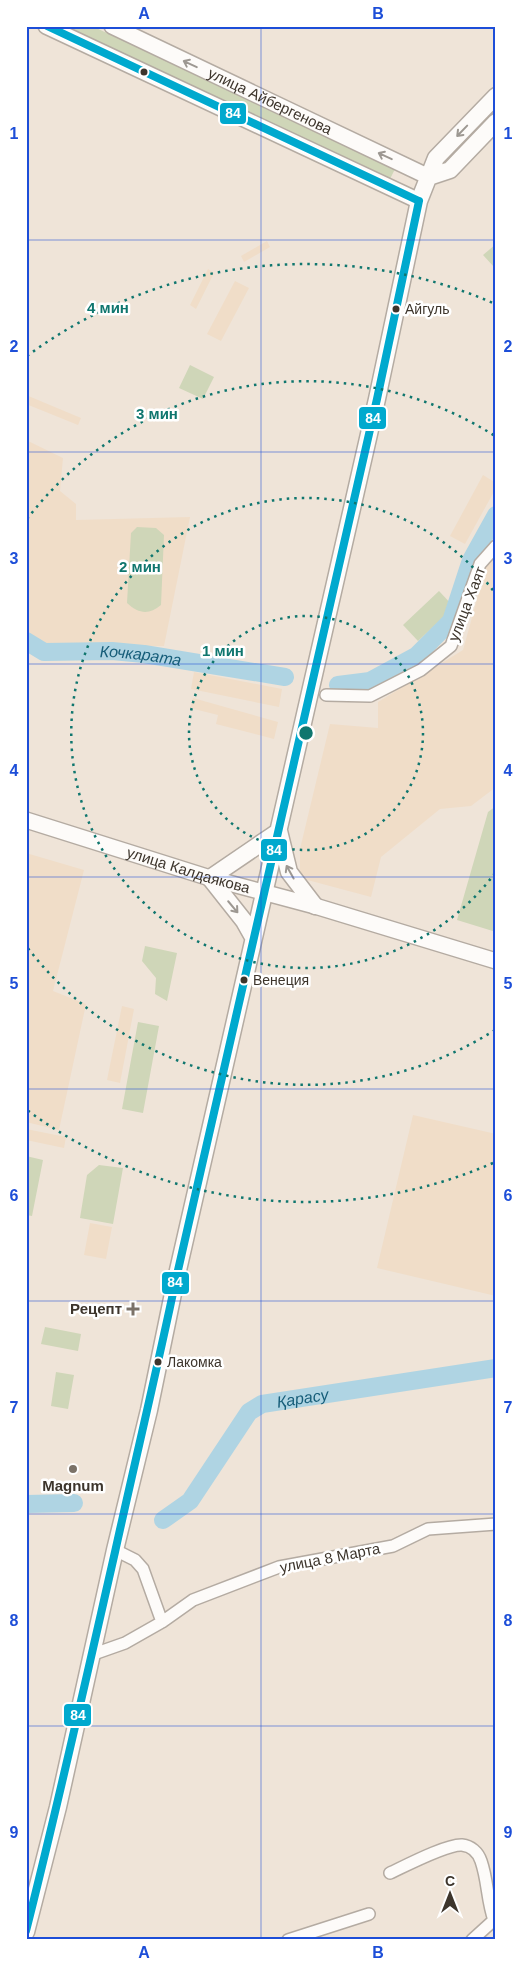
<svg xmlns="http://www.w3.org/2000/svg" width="522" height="1966" font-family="Arial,sans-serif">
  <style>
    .built { fill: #f0ddc8 }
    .green { fill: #cfd6b8 }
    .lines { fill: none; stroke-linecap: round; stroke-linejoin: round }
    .river { stroke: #afd4e3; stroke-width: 18 }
    .minor-casing { stroke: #b4aba2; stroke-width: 14 }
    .tertiary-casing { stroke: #b4aba2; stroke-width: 18 }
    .secondary-casing { stroke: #b4aba2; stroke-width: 19 }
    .minor { stroke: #fdfbf9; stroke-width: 11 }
    .tertiary { stroke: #fdfbf9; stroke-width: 15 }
    .secondary { stroke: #fdfbf9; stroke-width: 16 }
    .bus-1-casing { stroke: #fff; stroke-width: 11 }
    .bus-1 { stroke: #00a9ce; stroke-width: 8 }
    .oneway { stroke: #9d9892 }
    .grid { fill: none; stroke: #1d4ed8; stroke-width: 1; stroke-opacity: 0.55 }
    .ring { fill: none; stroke: #0f766e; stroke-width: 2.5; stroke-dasharray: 2.5 5 }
    .bus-dot { fill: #3d352c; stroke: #fff; stroke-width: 2 }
    .poi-dot { fill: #7b7268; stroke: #fff; stroke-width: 2 }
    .labels { text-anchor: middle; stroke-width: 5; stroke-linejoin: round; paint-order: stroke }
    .bus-label { font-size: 14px; fill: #3d352c; stroke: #fff; text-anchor: start }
    .street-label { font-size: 15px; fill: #3d352c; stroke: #fff }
    .poi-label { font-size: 15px; font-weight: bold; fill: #3d352c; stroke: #fff; text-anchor: end }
    .water-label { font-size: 16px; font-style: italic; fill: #165d79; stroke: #fff }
    .centre { fill: #0f766e; stroke: #fff; stroke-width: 2.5 }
    .ring-label { font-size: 15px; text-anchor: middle; font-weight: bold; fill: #0f766e; stroke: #fff; stroke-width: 5; stroke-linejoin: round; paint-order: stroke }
    .line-badge { stroke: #fff; stroke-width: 2 }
    .badge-label { font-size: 14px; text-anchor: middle; font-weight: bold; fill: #fff }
    .neatline { fill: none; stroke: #1d4ed8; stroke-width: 2 }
    .grid-label { font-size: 16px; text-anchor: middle; font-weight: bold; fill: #1d4ed8 }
  </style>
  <rect width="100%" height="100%" fill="#efe4d8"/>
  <path class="built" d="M267,241L270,247L244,262L241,256Z
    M208,269L214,273L196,309L190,305Z
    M235,281L249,288L221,341L207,334Z
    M26,395L81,418L78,425L26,404Z
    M26,440L63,458L60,491L76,504V520L190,517L164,646H47L26,634Z
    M483,475L496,483V488L465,544L450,536Z
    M496,555V787L471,806L440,809L381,857L371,897L300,878V849L330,724L378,728V702L463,650L486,567Z
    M194,672L282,689L279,707L191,689Z
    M193,698L278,722L274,739L216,724L218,715L190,708Z
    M26,853L84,870L53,991L86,1004L59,1130L26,1122Z
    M122,1006L134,1009L120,1083L107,1080Z
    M413,1115L496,1134V1296L377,1268Z
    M26,1129L66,1137L64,1148L26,1140Z
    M90,1223L112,1227L106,1259L84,1255Z"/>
  <path class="green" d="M59,26H92L395,169L389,181Z
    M496,244V266L494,267L483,255Z
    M190,365L214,377L203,399L179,388Z
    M137,527L156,528L164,535L161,605C149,615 139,614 127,603L131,533Z
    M439,591L454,607L418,641L403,625Z
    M496,806V932L457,920L488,812Z
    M145,946L177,953L167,1001L155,994L156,978L142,961Z
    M138,1022L159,1026L143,1113L122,1109Z
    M26,1156L43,1160L32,1216L26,1215Z
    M99,1165L123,1168L113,1224L80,1218L87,1175Z
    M45,1327L81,1334L78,1351L41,1344Z
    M56,1372L74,1375L68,1409L51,1406Z"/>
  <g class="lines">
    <g class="river">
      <path id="s1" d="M26,641L44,652L112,651L144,654L285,677"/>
      <path d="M338,685L370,681L416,656L451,621L471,560L496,515"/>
      <path d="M26,1504L74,1503"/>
      <path id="s2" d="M163,1520L190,1501L249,1412L262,1404L496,1368"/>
    </g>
    <g class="minor-casing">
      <path id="minor" d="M326,695L370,696L421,670L451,646L480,564L496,546
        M115,1550L135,1560L143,1569L162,1622
        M91,1655L125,1643L162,1622L193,1600L279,1567L393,1546L428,1529L496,1524
        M390,1873C405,1866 447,1844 462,1845C471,1846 478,1852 481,1861C488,1881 487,1901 494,1920L472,1940
        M288,1940L369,1914"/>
    </g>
    <g class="tertiary-casing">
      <g id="tertiary">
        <path d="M46,26L419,201"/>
        <path id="s3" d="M112,26L429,177"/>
        <path id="s4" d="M26,820L210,878L315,906L496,961"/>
      </g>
    </g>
    <g class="secondary-casing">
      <path id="secondary" d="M429,177L450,170L496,122
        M253,937L244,921L210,878L279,831L289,872L315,906
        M26,1932L58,1807L115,1550L149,1410L176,1279L377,399L419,201L436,158L496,96"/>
    </g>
    <use href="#minor" class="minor"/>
    <use href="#tertiary" class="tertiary"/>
    <use href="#secondary" class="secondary"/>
    <g class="bus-1-casing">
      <path id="bus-1" d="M47,26L419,201
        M26,1931C58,1805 86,1679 115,1552C135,1461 157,1370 176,1279L377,399L419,201"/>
    </g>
    <use href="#bus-1" class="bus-1"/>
  </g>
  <defs><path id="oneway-shaft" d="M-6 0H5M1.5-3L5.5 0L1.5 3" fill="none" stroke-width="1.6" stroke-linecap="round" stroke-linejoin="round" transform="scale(1.25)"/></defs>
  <g class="oneway">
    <use href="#oneway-shaft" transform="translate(190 64) rotate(-155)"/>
    <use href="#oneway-shaft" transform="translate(462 131) rotate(134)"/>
    <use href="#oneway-shaft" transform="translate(385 156) rotate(-155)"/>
    <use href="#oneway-shaft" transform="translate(290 872) rotate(-119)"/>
    <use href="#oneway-shaft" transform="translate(233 907) rotate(50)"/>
  </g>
  <path class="grid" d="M261,26V1940M26,240H496M26,452H496M26,664H496M26,877H496M26,1089H496M26,1301H496M26,1514H496M26,1726H496"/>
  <g class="ring">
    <circle cx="306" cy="733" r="117"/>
    <path d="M495 873A235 235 0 1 1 495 593"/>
    <path d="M495 1030A352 352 0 0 1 27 947M27 519A352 352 0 0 1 495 436"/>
    <path d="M493 1163A469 469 0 0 1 27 1110M27 356A469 469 0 0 1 493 303"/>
  </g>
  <g class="bus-dot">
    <circle cx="144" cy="72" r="4.5"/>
    <circle cx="396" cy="309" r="4.5"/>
    <circle cx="244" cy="980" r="4.5"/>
    <circle cx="158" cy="1362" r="4.5"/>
  </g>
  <g class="poi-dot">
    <path d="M130.5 1301.5h5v5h5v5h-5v5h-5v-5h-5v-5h5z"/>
    <circle cx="73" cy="1469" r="5"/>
  </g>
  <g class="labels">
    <g class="bus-label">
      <text x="405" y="314">Айгуль</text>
      <text x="253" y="985">Венеция</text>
      <text x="167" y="1367">Лакомка</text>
    </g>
    <g class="street-label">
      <text dy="5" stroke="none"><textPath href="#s3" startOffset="175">улица Айбергенова</textPath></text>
      <text transform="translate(467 604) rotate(-69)" y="5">улица Хаят</text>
      <text dy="5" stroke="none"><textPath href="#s4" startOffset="170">улица Калдаякова</textPath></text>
      <text transform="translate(330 1558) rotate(-11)" y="5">улица 8 Марта</text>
    </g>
    <g class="poi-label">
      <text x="122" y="1314">Рецепт</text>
      <text x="73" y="1491" text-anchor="middle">Magnum</text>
    </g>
    <g class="water-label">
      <text dy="6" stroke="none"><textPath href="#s1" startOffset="118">Кочкарата</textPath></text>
      <text dy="6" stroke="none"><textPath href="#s2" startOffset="196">Қарасу</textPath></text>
    </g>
  </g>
  <circle cx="306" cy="733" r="8" class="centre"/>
  <g class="ring-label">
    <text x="108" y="313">4 мин</text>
    <text x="157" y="419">3 мин</text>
    <text x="140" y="572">2 мин</text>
    <text x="223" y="656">1 мин</text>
  </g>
  <g class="line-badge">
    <rect x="219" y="102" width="28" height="23" rx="5" fill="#00a9ce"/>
    <rect x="358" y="406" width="29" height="24" rx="5" fill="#00a9ce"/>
    <rect x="260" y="838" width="28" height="24" rx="5" fill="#00a9ce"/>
    <rect x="161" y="1271" width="29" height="24" rx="5" fill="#00a9ce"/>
    <rect x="63" y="1703" width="29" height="24" rx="5" fill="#00a9ce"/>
  </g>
  <g class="badge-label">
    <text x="233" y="118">84</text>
    <text x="373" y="423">84</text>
    <text x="274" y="855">84</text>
    <text x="175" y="1287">84</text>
    <text x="78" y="1720">84</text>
  </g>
  <rect width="522" height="1966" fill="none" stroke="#ffffff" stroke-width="55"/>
  <g transform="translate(450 1894)" stroke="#ffffff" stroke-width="4" paint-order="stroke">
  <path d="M0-4L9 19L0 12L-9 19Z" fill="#3d352c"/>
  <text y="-8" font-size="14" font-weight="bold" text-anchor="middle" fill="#3d352c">С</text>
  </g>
  <rect x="28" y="28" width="466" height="1910" class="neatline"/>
  <g class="grid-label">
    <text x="144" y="19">A</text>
    <text x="378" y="19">B</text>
    <text x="14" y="139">1</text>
    <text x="508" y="139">1</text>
    <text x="14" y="352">2</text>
    <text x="508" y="352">2</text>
    <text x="14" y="564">3</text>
    <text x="508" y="564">3</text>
    <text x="14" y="776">4</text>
    <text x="508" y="776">4</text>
    <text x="14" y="989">5</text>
    <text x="508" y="989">5</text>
    <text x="14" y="1201">6</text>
    <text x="508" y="1201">6</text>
    <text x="14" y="1413">7</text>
    <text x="508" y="1413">7</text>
    <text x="14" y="1626">8</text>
    <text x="508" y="1626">8</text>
    <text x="14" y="1838">9</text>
    <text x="508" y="1838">9</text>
    <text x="144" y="1958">A</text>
    <text x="378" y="1958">B</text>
  </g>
</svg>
